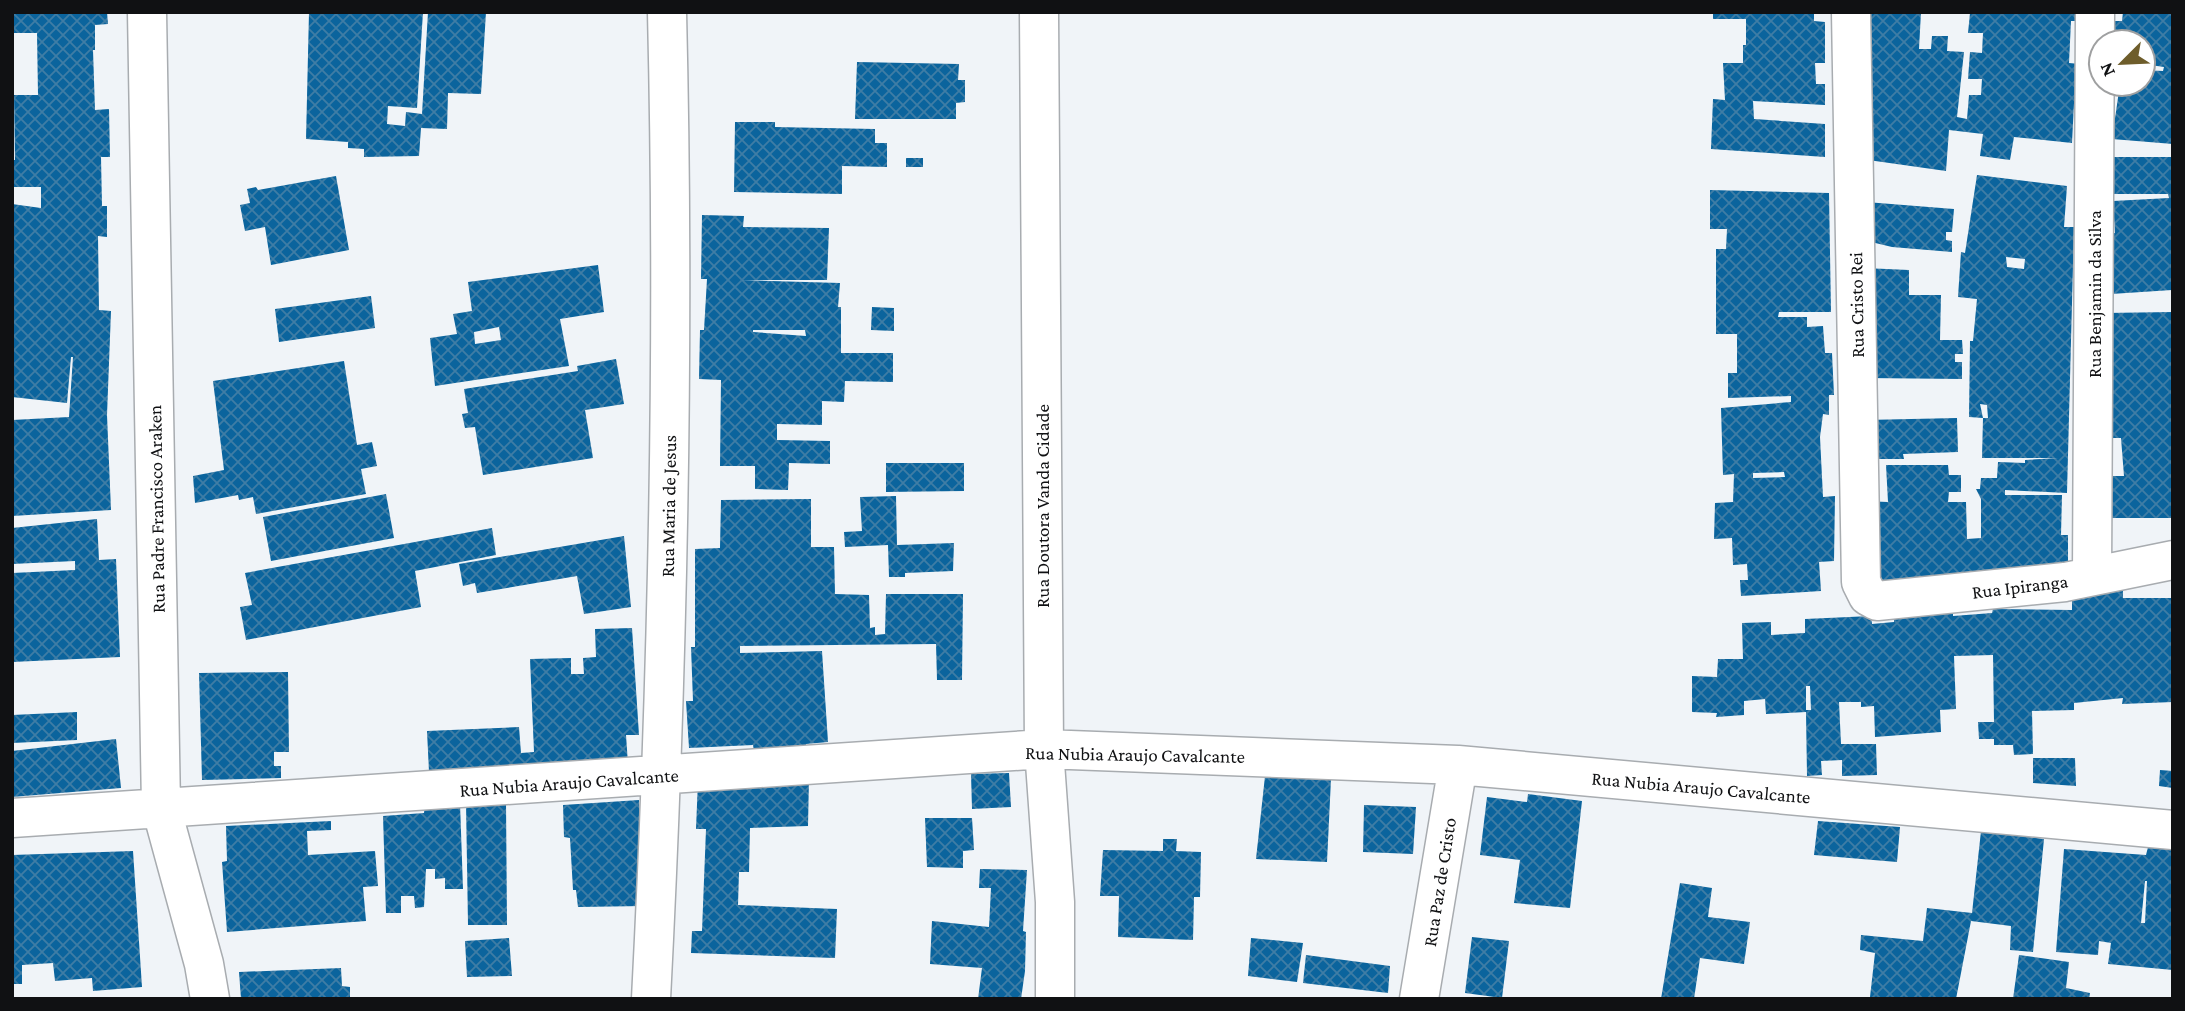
<svg xmlns="http://www.w3.org/2000/svg" width="2185" height="1011" font-family="'Crimson Pro',serif">
  <style>
    .building { fill: url(#building-cross-hatch); fill-rule: evenodd }
    .lines { fill: none; stroke-linecap: round; stroke-linejoin: round }
    .minor-casing { stroke: #a8acb0; stroke-width: 41 }
    .minor { stroke: #fff; stroke-width: 38 }
    .labels { text-anchor: middle; stroke-width: 7; stroke-linejoin: round; paint-order: stroke }
    .street-label { font-size: 19px; fill: #101113; stroke: #fff }
  </style>
  <defs>
    <pattern id="building-cross-hatch" width="8" height="8" patternUnits="userSpaceOnUse" patternTransform="scale(1.75)"><rect width="8" height="8" fill="#0b649d"/><path d="M0 0l8 8M0 8l8-8" fill="none" stroke="#3f7da5"/></pattern>
  </defs>
  <rect width="100%" height="100%" fill="#f0f4f8"/>
  <path class="building" d="M12,12H107L108,24L95,25V50H93L95,110L109,109L110,157H101L102,206H107V237L98,236L99,310L111,311L107,415L111,510L12,516V420L69,417L73,357H71L67,403L12,397V204L41,208V187H12V160H15L14,95H38L37,33H12Z
    M309,12H423L417,108L388,106L387,124L405,126L406,112L422,114L428,12H486L481,94L448,93L447,129L421,128L419,156L364,157V149L348,148V142L306,139Z
    M1713,12H1814V21L1825,22V63H1815L1816,84H1825V105L1753,101L1754,119L1825,124V157L1711,149L1713,99L1725,100L1723,63H1743V45H1746V19H1713Z
    M1868,12H1921L1919,49H1931L1932,36H1948L1947,51L1964,52L1957,117L1967,119L1969,95H1981L1982,79H1968L1970,52L1982,53L1983,33H1968L1970,13L2075,12V21H2071L2069,63L2080,64L2078,104L2074,103L2072,143L2014,137L2010,160L1980,156L1983,134L1949,130L1946,171L1861,159Z
    M2123,12H2173V144L2112,139L2120,84H2143V70L2163,71L2164,67L2143,64V42H2114L2115,21H2122Z
    M857,62L959,64L958,80H965V102L956,103V119H855Z
    M735,122H775V127L875,129V143H887V167L842,166V194L734,192Z
    M2107,157H2173L2172,290L2111,294L2110,234L2115,233L2113,201L2169,198L2168,194H2106Z
    M906,158H923V167H906Z
    M1977,175L2067,186L2064,227H2074L2067,493L2005,490V495H2062L2061,535H2068V573L1879,582L1862,501L1888,502L1886,465H1948L1949,475H1961V492H1949L1948,502H1966L1967,539L1981,538V499L1976,489H1980L1981,478H1997L1998,462L2025,463V460L2058,458H1982L1983,418H1988L1987,405L1980,404L1983,418L1969,417L1970,341H1973L1977,299L1958,297L1961,252L1965,253ZM2006,257L2025,259L2024,269L2007,267Z
    M336,176L349,250L271,265L265,227L245,231L240,205L250,203L247,189L256,187L258,190Z
    M1710,190L1829,193L1831,312H1779L1778,317H1807V327L1823,326L1825,353H1832L1834,395H1829V415L1823,414L1820,437L1823,497L1835,496L1834,561L1819,562L1821,591L1741,596L1740,580H1748L1747,564L1733,565L1732,538L1714,539L1715,503L1733,502L1734,474L1723,475L1721,408L1791,402V396L1728,398V373H1737V334H1716V249H1726L1727,229H1710ZM1784,472L1785,477L1753,478V473Z
    M1866,202L1954,209L1952,232H1946V240L1952,241V252L1892,247L1867,241Z
    M702,215L744,216L743,227L829,228L827,280H741L840,283L838,307H841V353H893V382L845,381L844,402L822,401V425L777,424V440L830,441V464L789,463L788,490L755,489V466H720L721,380L699,379L700,330H704L707,279H701ZM753,330H805L806,336L753,332Z
    M598,265L604,312L560,319L569,366L435,386L430,338L457,334L453,314L472,311L468,282ZM499,327L501,340L475,344L474,332Z
    M1864,268L1909,270V295H1941L1940,340H1962L1963,354H1955V362H1962V379L1865,378Z
    M371,296L375,328L279,342L275,309Z
    M872,307L894,308V331L871,330Z
    M2173,312V518H2105L2104,476H2124L2121,438H2099L2104,313Z
    M616,359L624,404L585,410L593,458L483,475L475,427L465,428L462,414L468,413L464,389L578,371L577,366Z
    M344,361L357,445L372,442L377,466L361,469L366,494L256,514L253,497L239,500L238,495L195,503L193,476L224,470L213,381Z
    M1957,418L1958,452L1903,454L1904,459H1865V420Z
    M886,463H964V491L886,492Z
    M386,494L394,538L271,561L263,517Z
    M896,496L897,545L954,543L953,571L905,573V577H889L888,545L845,547L844,532L862,531L860,497Z
    M811,499V547H834L835,594L869,595L870,628L875,627V635L885,634L886,594H963L962,680H937L936,644L740,646V653L822,651L828,742L806,744V748L754,751L753,745L689,748L686,701H693L691,647H695V549L720,548L721,500Z
    M97,519L99,560L116,559L120,657L12,662V573L75,570V561L12,564V528Z
    M492,528L496,555L415,571L421,607L246,640L240,607L252,605L245,573Z
    M624,536L631,607L584,614L577,576L477,593L475,583L463,586L459,564Z
    M2123,588V598H2173V702L2122,704L2123,698L2074,703V710L2032,711L2033,754L2014,755L2013,745H1994V739H1979L1978,722H1994L1993,655L1954,656L1956,709L1940,710L1941,732L1875,737L1874,706L1861,707V702H1839L1841,744H1876L1877,775L1842,776V760L1821,761L1822,775L1807,776L1806,712L1766,714L1765,699L1744,701V715L1716,717L1717,713L1692,712V676L1717,677L1718,659H1743L1742,623L1771,622V635L1805,633V619L1871,616L1872,624L1894,622V615L1953,612V616L1992,613L1993,609L2072,610V597ZM1806,686H1810L1811,710H1806Z
    M632,628L639,735H626L628,764L429,772L427,731L519,727L521,753L534,752L530,659L571,658V674H584L583,658L596,657L595,629Z
    M288,672L289,752H274V766H281V778L202,780L199,673Z
    M77,712V740L12,743V715Z
    M116,739L121,788L12,797V751Z
    M2033,758H2075L2076,786L2033,783Z
    M2160,770L2173,771V788L2159,786Z
    M1009,773L1011,807L972,809L971,774Z
    M1265,776L1331,779L1327,862L1256,859Z
    M809,778L808,826L750,828L749,872H739L738,905L837,909L835,958L691,953L692,931H702L706,829H696L698,780Z
    M1528,794L1582,801L1570,908L1514,903L1520,860L1480,855L1487,797L1527,802Z
    M639,800L644,906L578,907L576,890H573L570,838L564,837L563,805Z
    M506,802L507,925H468L466,803Z
    M460,803L463,889H445V878L435,879V869H426L424,907L415,908L414,896H401V913H386L383,816L424,813L425,805Z
    M1364,805L1416,807L1413,854L1363,852Z
    M925,818H972L974,850L963,851V868L927,867Z
    M331,821V830L307,831L308,855L375,851L378,886L363,887L366,921L227,932L222,862L227,861L226,826Z
    M1818,821L1900,827L1897,862L1814,855Z
    M1982,822L2021,826L2020,836L2044,839L2033,952L2010,950L2011,926L1971,921L1956,999L1870,997L1875,953L1860,950L1861,935L1923,941L1927,908L1972,913Z
    M1163,839H1177L1176,851L1201,852L1200,897H1194L1193,940L1118,937L1119,896H1100L1103,850L1163,851Z
    M2148,847L2173,849V970L2108,964L2111,943L2099,941L2098,955L2056,952L2064,849L2146,855ZM2145,881H2147L2145,923H2141Z
    M133,851L142,987L93,991L92,978L55,981L53,963L22,965V984H12V855Z
    M980,869L1027,870L1023,931L1026,932L1025,971L1021,999H978L982,968L930,964L932,921L989,927L991,888H979Z
    M1680,883L1712,888L1708,917L1750,922L1744,964L1700,958L1694,999H1661Z
    M1472,937L1509,941L1502,998L1465,993Z
    M509,938L512,976L467,977L465,941Z
    M1251,938L1303,943L1297,982L1248,976Z
    M1306,955L1390,966L1388,993L1303,983Z
    M2019,955L2069,962L2066,988L2090,993L2089,999H2013Z
    M341,968L342,986L350,987V999H241L239,972Z"/>
  <g class="lines">
    <g class="minor-casing">
      <path id="minor" d="M147,12L161,807L204,964L210,999
        M1039,12L1044,749L1055,902V999
        M1851,12L1861,582L1868,596L1877,601L2065,582L2173,560
        M2092,575L2095,12
        M12,818L1044,749L1458,765L2173,830
        M651,999C668,670 675,341 667,12
        M1419,999L1458,765"/>
    </g>
    <use href="#minor" class="minor"/>
  </g>
  <g class="labels">
    <g class="street-label">
      <text transform="translate(2094 294) rotate(-90)" y="7">Rua Benjamin da Silva</text>
      <text transform="translate(1856 305) rotate(-91)" y="7">Rua Cristo Rei</text>
      <text transform="translate(668 506) rotate(-89)" y="7">Rua Maria de Jesus</text>
      <text transform="translate(1042 506) rotate(-90)" y="7">Rua Doutora Vanda Cidade</text>
      <text transform="translate(156 509) rotate(-91)" y="7">Rua Padre Francisco Araken</text>
      <text transform="translate(2020 586) rotate(-7)" y="7">Rua Ipiranga</text>
      <text transform="translate(1135 754) rotate(1)" y="7">Rua Nubia Araujo Cavalcante</text>
      <text transform="translate(569 782) rotate(-4)" y="7">Rua Nubia Araujo Cavalcante</text>
      <text transform="translate(1701 787) rotate(5)" y="7">Rua Nubia Araujo Cavalcante</text>
      <text transform="translate(1439 882) rotate(-81)" y="7">Rua Paz de Cristo</text>
    </g>
  </g>
  <rect width="2185" height="1011" fill="none" stroke="#101113" stroke-width="28"/>
  <g transform="translate(2122 63) rotate(246)"><circle r="33" fill="#ffffff" stroke="#9fa0a1" stroke-width="2"/>
  <path d="M0-5L12 26L0 18L-12 26Z" fill="#6e5d2b"/>
  <text y="-10" font-size="19" font-weight="bold" text-anchor="middle" fill="#101113">N</text>
  </g>
</svg>
